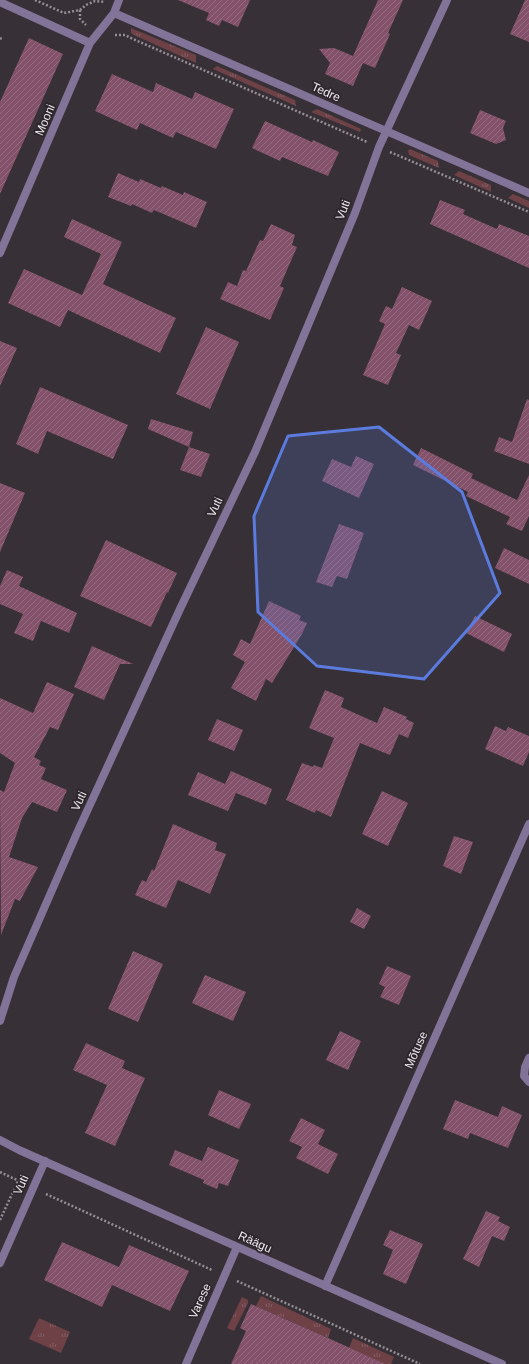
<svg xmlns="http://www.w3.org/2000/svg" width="529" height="1364" font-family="Arial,sans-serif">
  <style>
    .grass { fill: url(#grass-tufts) }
    .building { fill: url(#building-hatch) }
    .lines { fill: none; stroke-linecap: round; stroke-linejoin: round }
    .path { stroke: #958f95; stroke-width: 2.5; stroke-dasharray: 2 2; stroke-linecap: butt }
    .service { stroke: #827399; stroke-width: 8 }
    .minor { stroke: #827399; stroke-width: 8 }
    .marked { fill: #5b7cde; fill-opacity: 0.2; stroke: #5b7cde; stroke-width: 3; stroke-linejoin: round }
    .labels { text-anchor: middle; stroke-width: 3.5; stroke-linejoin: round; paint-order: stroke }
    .street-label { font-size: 12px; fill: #ede8ed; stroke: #2d262d }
  </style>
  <defs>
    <pattern id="grass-tufts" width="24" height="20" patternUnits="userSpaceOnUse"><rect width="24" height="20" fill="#6d4146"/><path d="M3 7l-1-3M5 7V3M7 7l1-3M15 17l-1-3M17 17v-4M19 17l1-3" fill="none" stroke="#825c61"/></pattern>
    <pattern id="building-hatch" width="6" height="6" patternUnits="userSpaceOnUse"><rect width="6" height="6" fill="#83526a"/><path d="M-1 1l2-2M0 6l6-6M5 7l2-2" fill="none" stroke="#956b80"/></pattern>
  </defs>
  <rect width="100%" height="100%" fill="#373037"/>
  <path class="grass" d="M131,28L196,55V63L134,35L131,33Z
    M217,66L295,100L296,106L213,69Z
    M317,109L361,129L360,132L311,112Z
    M410,149L438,161L439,168L409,155L408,151Z
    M459,171L491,185V192L454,175Z
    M513,194L529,201V208L508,198Z
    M261,1296L331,1329L328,1338L256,1306Z
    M242,1297L248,1300V1303L234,1331L227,1328Z
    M39,1318L70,1332L61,1353L29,1339Z
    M353,1338L394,1357L391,1364H384L349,1348Z"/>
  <path class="building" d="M178,0H250L238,27L222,20L219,26L206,20L209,13Z
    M378,0H403L388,33L390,34L375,68L363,63L353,86L325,74L330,63L319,49L334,48L353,56Z
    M525,0H529V42L510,34Z
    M29,38L63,54L0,194V102Z
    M112,74L153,92L156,83L192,99L195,92L234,109L216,149L176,132L173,138L140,123L137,130L95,111Z
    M480,110L506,121L503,128L506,140L496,144L470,133Z
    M265,121L312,142L313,140L339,152L328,176L282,157L280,161L252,148Z
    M118,173L139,182L140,179L161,188L162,186L183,195L184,192L207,202L196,228L154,210L152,213L132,204L131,206L108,197Z
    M440,200L465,210L463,214L497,229L499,224L529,236V268L430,224Z
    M72,219L122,242L103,284L176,318L160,353L68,310L60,327L8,303L24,269L82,295L101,254L64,237Z
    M271,224L295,235L292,245L297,247L280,286L284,288L270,320L220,299L228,282L237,286L243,270L246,271L260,240L263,241Z
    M402,287L432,301L419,330L409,325L396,353L401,355L388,385L363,375L385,324L379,321L386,306L392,309Z
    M206,327L239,342L210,409L176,394Z
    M0,341L17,348L0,386Z
    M40,387L128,425L113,459L47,431L38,454L16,444Z
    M527,399L529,400V464L494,451L499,437L512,442Z
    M151,419L193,432L189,447L148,429Z
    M189,447L210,454L201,477L180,470Z
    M421,448L473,474L471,478L517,500L529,475V516L522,531L506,524L510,517L466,496L468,492L413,465Z
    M356,456L374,464L359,498L322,481L332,459L351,467Z
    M0,483L25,493L0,552Z
    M339,524L364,533L347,579L337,576L332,587L316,582Z
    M106,540L177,573L168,593L167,592L151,627L80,596Z
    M504,548L529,560V584L495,568Z
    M7,570L23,577L19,586L77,613L69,633L41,621L33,641L14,633L23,614L0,604V586Z
    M269,601L301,616L299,620L307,623L302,634L272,683L266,679L256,701L231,688L245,662L233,655L241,639L250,644Z
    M475,616L512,634L504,652L466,633Z
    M92,646L133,664H120L104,700L74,687Z
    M47,682L74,694L58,730L50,727L34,757L41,761L39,765L46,768L41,779L67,790L57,812L32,802L22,818L9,857L38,867L20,901L15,899L1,935L0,790L4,792L15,763L0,753V698L33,713Z
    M325,690L344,698L341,707L377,723L384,707L407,717L406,719L414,723L408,738L399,734L390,755L360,743L331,817L316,810L315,813L286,800L302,763L313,767L314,765L322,768L334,738L309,728Z
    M217,719L243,730L234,751L208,740Z
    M495,726L506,731L508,727L529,736V752L523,766L485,749Z
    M231,771L272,789L266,805L236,793L228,811L188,795L198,772L225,784Z
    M382,791L408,803L388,846L362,834Z
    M173,824L217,843L215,850L226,854L210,894L178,880L166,908L135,895L142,880L146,882L152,869L154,871Z
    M454,836L473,842L461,874L443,866Z
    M357,908L371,916L364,929L350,922Z
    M133,951L163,964L138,1022L108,1009Z
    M387,966L411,976L399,1005L380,997L385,987L379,984Z
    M205,975L246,992L233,1021L192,1003Z
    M340,1031L361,1041L348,1070L326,1060Z
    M86,1043L125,1061L122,1068L145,1078L115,1146L85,1133L107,1085L73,1070Z
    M219,1090L251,1104L239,1129L208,1115Z
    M455,1100L498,1117L502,1106L522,1115L508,1148L470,1133L468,1139L443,1129Z
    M301,1118L325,1130L318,1144L338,1154L328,1174L296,1158L302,1147L289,1141Z
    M208,1147L239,1160L228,1186L219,1183L217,1189L203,1183L204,1180L169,1165L175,1150L202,1161Z
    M486,1211L500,1217L498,1221L510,1227L504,1241L492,1236L479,1267L463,1259Z
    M390,1230L423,1244L406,1284L383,1274L393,1250L383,1245Z
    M62,1242L119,1267L129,1245L189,1271L170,1311L112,1285L102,1307L44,1280Z
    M251,1304L328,1338L385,1364H231L246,1331L240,1328Z"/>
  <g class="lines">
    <path class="path" d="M35,0L64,13L80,10L86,5L95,1L105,2
      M80,10V19L86,25
      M115,35H125L133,39L367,142
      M0,38L2,39
      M390,152L529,212
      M0,1172L21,1182
      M46,1194L212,1270
      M0,1220L18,1181
      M237,1281L420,1364"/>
    <path class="service" d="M529,1058L525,1067L524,1076L529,1082"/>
    <path class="minor" d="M0,2L90,43
      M114,13L529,193
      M0,253L90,43L114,13L119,0
      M0,1021L14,977L77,833L180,609L255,452L355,213L379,147L447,0
      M0,1140L19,1150L502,1364
      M0,1263L45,1161
      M325,1286L529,824
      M186,1364L237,1247"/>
  </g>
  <path class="marked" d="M379,427L462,492L500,593L424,679L317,666L258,612L254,516L288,436Z"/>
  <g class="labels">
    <g class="street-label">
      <text transform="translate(326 92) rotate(24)" y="4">Tedre</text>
      <text transform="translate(45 120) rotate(-67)" y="4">Mooni</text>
      <text transform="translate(343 210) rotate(-69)" y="4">Vuti</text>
      <text transform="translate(215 507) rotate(-65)" y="4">Vuti</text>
      <text transform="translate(79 801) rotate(-65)" y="4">Vuti</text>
      <text transform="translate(416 1050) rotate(-66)" y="4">Mõtuse</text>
      <text transform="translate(21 1185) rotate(-66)" y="4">Vuti</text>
      <text transform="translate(255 1242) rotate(24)" y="4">Räägu</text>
      <text transform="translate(200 1301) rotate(-66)" y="4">Varese</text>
    </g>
  </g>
</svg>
